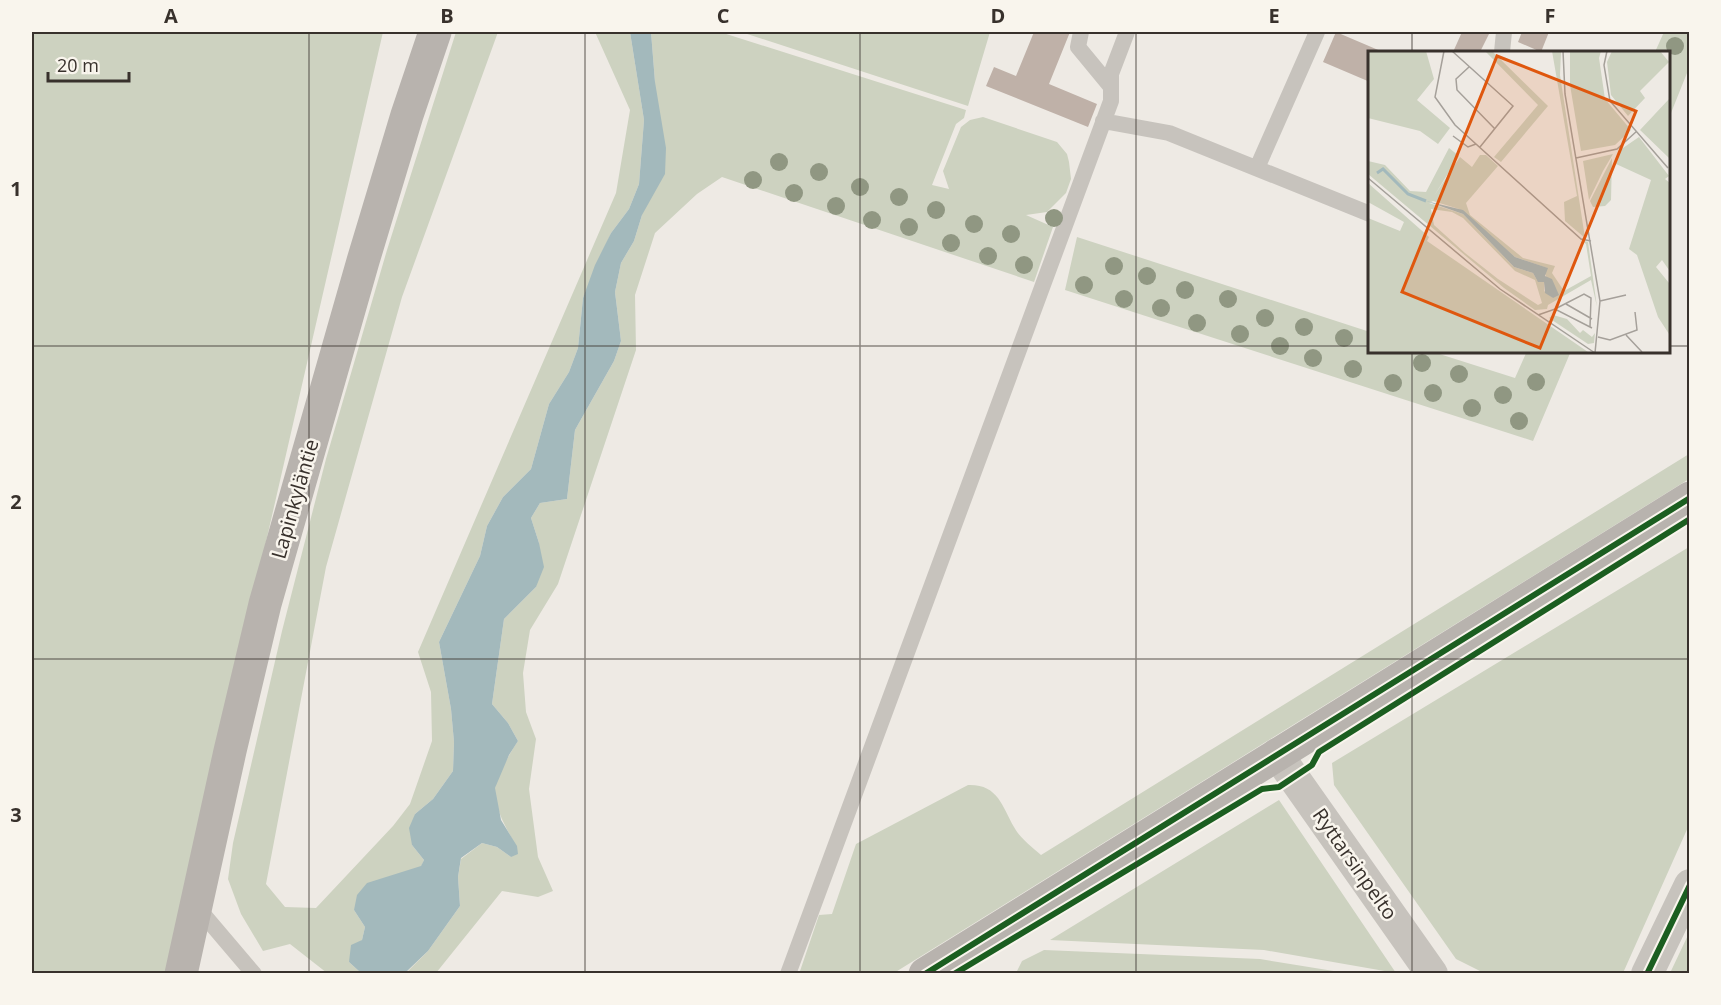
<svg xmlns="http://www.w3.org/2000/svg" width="1721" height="1005" font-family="'Open Sans',sans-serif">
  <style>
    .green { fill: #cdd2c0 }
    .water { fill: #a3b9bc }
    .building { fill: #bfb1a8 }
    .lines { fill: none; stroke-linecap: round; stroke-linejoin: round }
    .lane { stroke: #c7c3bd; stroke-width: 16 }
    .street { stroke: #c7c3bd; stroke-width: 32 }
    .secondary { stroke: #b8b3ae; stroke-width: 33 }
    .cycleway-casing { stroke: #f9f5ed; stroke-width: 10 }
    .cycleway { stroke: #1b5e20; stroke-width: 6 }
    .tree { fill: #909782 }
    .grid { fill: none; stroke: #38312c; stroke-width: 1.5; stroke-opacity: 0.55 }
    .labels { text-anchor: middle; stroke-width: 5; stroke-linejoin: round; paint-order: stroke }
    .street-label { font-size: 20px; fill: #38312c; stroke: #f9f5ed }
    .inset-river { fill: none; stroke: #a3b9bc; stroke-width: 3 }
    .inset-road { fill: none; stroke: #a5a09a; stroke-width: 1.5 }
    .view { fill: #df570e; fill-opacity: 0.15; stroke: #df570e; stroke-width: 3 }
    .inset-edge { fill: none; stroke: #38312c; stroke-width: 3 }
    .neatline { fill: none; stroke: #38312c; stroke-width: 2 }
    .grid-label { font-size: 20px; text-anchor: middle; font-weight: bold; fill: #38312c }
  </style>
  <rect width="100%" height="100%" fill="#eeeae4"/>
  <path class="green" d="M32,32H383L167,973H32Z
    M456,32H498L402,297L326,567L266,884L285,907L316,908L393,826L410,804L432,741L431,692L418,652L616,193L630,110L595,32H630L644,120L639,184L629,209L611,233L583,298L578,348L569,372L549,404L531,469L503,497L487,526L480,556L439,642L451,709L454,742L453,771L433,799L415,814L412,845L424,860L421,867L409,871L354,910L365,927L362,940L349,962L361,973H327L290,944L263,951L241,914L228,879L233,843L282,631L326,459L387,250Z
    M651,32H720L966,110L964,118L956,124L932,185L949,189L943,171L961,127L970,120L983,117L1057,142L1067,154L1069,162L1071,179L1066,193L1047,212L1026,215L1053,227L1034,282L722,177L697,194L655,233L635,295L636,350L558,584L530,630L523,673L526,712L536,739L529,789L538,857L553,891L538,897L502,891L436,973L405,974L428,951L460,906L458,877L461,859L482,843L497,847L511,857L516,846C508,831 493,807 495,788C496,777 511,751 518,741L508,723L492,704L504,619L536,587L539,543L531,518L540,503L567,499L575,430L614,361L621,341L615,292L621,263L634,241L642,215L655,82Z
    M741,32H990L968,106Z
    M1664,32H1690L1689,68L1669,118L1668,52H1655Z
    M1077,237L1370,332V351H1430L1515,378L1527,351H1571L1533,441L1065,290Z
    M1689,454V479L894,973L799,974L819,915L832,914L856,844L968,785C998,784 1002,806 1014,827C1019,837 1032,847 1041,855Z
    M1689,547V825L1623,973H1484L1456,959L1334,785L1332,763Z
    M1279,800L1396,973L1264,950L1050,940Z
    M1689,933V973H1679L1671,971Z
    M1044,950L1260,959L1346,973H1016L1022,961Z"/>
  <path class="water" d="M630,32H651L655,82L666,148L665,174L642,215L634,241L621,263L615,292L621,341L614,361L575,430L567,499L540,503L531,518L539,543L544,567L536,587L504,619L492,704L508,723L518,741L509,755L495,788L501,820L517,846L518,854L511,857L497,847L482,843L461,858L458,877L460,906L428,951L405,973H361L349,962L351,945L362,940L365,927L354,910L357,895L367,883L421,866L424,860L412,845L409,828L415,814L433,799L453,771L454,742L451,709L439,642L480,556L487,526L503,497L531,469L549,404L569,372L578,348L583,298L595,265L611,233L629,209L639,184L644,120Z"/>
  <path class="building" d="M1034,32H1070L1049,84L1097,104L1088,127L986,86L994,67L1016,76Z
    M1336,32L1383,52H1370V82L1323,62Z
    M1462,32H1490L1480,52H1453Z
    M1522,32H1549L1541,52L1518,42Z"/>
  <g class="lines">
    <path class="lane" d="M1081,32L1078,47L1111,87
      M1502,52L1504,32
      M1103,121L1169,133L1370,214
      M1257,168L1317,32
      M197,907L254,974
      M788,974L1111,101V74L1127,32"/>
    <path class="street" d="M1277,754L1432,974
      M1647,974L1690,885"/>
    <path class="secondary" d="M181,974L230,751L265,604L363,261L407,115L435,32
      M925,974L1690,498"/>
    <g class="cycleway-casing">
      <path id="cycleway" d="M925,974L1690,498
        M954,974L1262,789L1279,787L1312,765L1319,752L1690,519
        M1647,974L1690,885"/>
    </g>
    <use href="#cycleway" class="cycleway"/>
  </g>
  <g class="tree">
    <circle cx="1675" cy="46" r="9"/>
    <circle cx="779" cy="162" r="9"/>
    <circle cx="819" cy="172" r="9"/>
    <circle cx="753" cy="180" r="9"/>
    <circle cx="860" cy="187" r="9"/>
    <circle cx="794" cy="193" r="9"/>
    <circle cx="899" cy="197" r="9"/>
    <circle cx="836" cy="206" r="9"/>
    <circle cx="936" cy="210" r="9"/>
    <circle cx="1054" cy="218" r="9"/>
    <circle cx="872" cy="220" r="9"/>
    <circle cx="974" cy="224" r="9"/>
    <circle cx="909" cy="227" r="9"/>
    <circle cx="1011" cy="234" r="9"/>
    <circle cx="951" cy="243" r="9"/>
    <circle cx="988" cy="256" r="9"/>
    <circle cx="1024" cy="265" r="9"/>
    <circle cx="1114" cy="266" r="9"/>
    <circle cx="1147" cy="276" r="9"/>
    <circle cx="1084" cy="285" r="9"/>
    <circle cx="1185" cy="290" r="9"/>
    <circle cx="1124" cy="299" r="9"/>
    <circle cx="1228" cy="299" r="9"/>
    <circle cx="1161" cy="308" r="9"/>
    <circle cx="1265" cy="318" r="9"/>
    <circle cx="1197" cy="323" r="9"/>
    <circle cx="1304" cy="327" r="9"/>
    <circle cx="1240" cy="334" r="9"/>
    <circle cx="1344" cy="338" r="9"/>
    <circle cx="1280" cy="346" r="9"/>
    <circle cx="1313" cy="358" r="9"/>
    <circle cx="1422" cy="363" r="9"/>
    <circle cx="1353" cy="369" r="9"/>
    <circle cx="1459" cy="374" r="9"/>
    <circle cx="1536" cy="382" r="9"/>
    <circle cx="1393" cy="383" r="9"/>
    <circle cx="1433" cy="393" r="9"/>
    <circle cx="1503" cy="395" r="9"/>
    <circle cx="1472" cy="408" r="9"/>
    <circle cx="1519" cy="421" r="9"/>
  </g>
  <path class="grid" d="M309,32V974M585,32V974M860,32V974M1136,32V974M1412,32V52M32,346H1370M1668,346H1690M1412,351V974M32,659H1690"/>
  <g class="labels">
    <g class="street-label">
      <text transform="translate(295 499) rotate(-74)" y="7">Lapinkyläntie</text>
      <text transform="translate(1355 864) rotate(55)" y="7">Ryttarsinpelto</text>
    </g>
  </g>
  <g transform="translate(1368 51)">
    <rect width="302" height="302" fill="#eeeae4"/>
    <path d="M0,0H58L66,28L49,49L82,77L70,93L52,80L0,67ZM117,0H124L180,55L133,111L126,106L170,54ZM184,0H193L192,24L217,187L197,170L196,151L209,145ZM202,0H233L231,7L237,48L263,79L247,94L213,100L202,34ZM244,0H292L301,11L272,40L277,47L260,65L243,44L239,11ZM301,48V107L272,79ZM271,86L301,125L297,128L302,132L301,219L294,209L288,216L301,232V283L290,266L269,204L261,198L283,129L248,113L252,99ZM81,97L91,105L66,145L92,106L104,116L112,104H118L130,115L98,152L102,164L155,207L187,215L184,222L196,240L223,225L218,193L213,189L220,191L229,256L223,229L180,254L179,258L167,259L136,237L0,123V110L17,114L42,140L58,141ZM65,150L91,158L147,206L179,217L177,222L185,247L176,240V231L169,229L165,222L146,216L95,163L61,152ZM63,158L84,161L95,167L147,220L167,229L174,252L170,254L130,228L97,202L66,174ZM245,103L235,120L221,149L215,110ZM244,107L243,149L237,155L225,156L222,150ZM0,132L61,186L59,190L220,301H0V167L32,180L36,171L0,151ZM185,264L199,268L212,282L215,279L224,286L227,282L226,292L220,293L181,267Z" fill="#cdd2c0" fill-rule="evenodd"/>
    <path d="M58,150L95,159L147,206L180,217L177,225L184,228L191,244L185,247L177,242L176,231H170L165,222L146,216L95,163Z" fill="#a3b9bc"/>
    <path class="inset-river" d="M9,122L15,118L40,143L58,150"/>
    <path class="inset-road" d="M76,0L67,46L87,74L213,188L223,190M84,0L145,55L112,96M195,0L197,43L232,250L227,302M239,0L236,14L242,50L300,117M101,16L88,28L89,39L127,78M85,85L100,96L108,93M208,107L249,98L269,80M0,127L132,238L227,302M232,250L258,244M198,253L224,268M187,258L216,243L223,247L222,276M170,264L187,258L224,277M258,284L274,301M230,286L242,289L269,279L267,261"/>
    <path class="view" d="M129,5L268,60L172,297L34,241Z"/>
    <rect width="302" height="302" class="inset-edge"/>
  </g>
  <rect width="1721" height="1005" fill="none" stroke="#f9f5ed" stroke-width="66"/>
  <path d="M48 72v9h81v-9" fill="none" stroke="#38312c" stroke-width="3"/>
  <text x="57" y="72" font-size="18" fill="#38312c" stroke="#f9f5ed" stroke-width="4.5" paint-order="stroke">20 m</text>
  <rect x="33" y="33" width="1655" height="939" class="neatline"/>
  <g class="grid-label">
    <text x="171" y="23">A</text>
    <text x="447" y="23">B</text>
    <text x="723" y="23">C</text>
    <text x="998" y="23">D</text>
    <text x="1274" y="23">E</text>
    <text x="1550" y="23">F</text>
    <text x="16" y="196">1</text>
    <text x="16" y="509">2</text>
    <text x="16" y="822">3</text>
  </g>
</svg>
